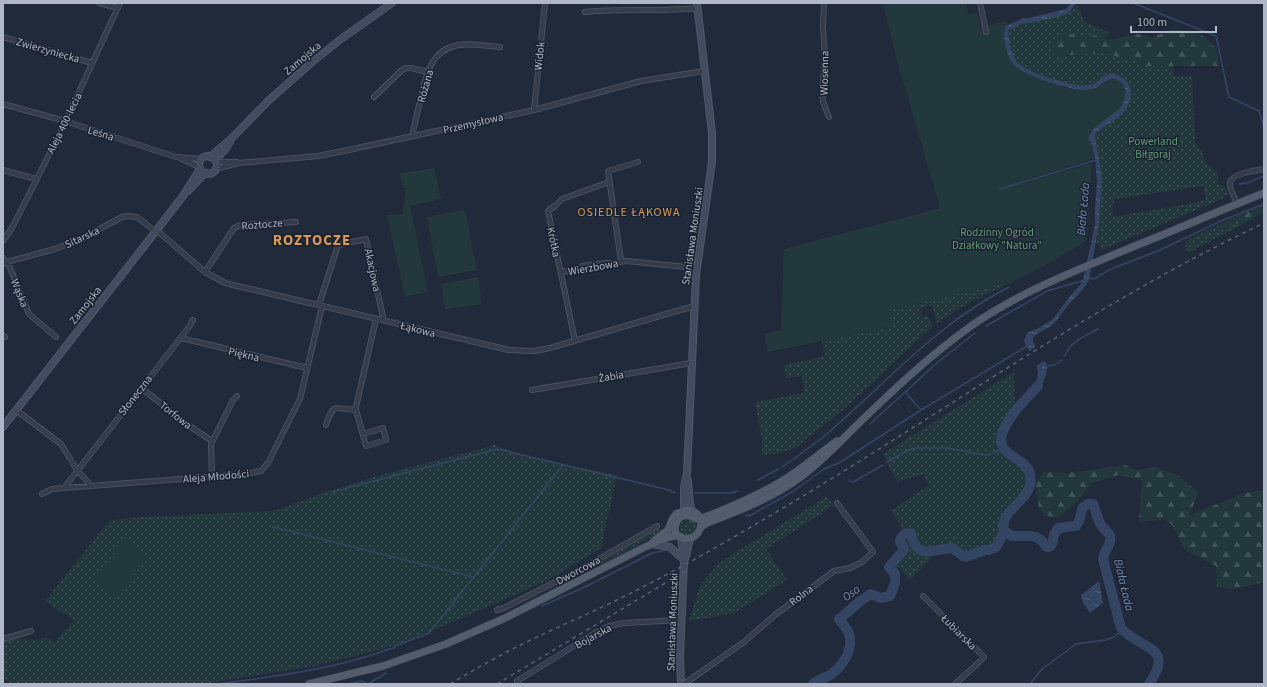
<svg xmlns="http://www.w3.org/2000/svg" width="1267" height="687" font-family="'Source Sans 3',sans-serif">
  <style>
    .grass { fill: url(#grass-dots); fill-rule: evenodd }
    .forest { fill: url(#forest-firs) }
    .garden { fill: #23383c }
    .water { fill: url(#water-ripples) }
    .pier { fill: #212a3b }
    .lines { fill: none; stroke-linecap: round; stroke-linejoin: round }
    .stream { stroke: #344563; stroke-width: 1.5 }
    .river { stroke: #344563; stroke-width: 10 }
    .street-casing { stroke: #505766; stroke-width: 6 }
    .secondary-casing { stroke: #505766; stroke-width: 8 }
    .primary-casing { stroke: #3e4655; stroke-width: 8 }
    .street { stroke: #353d4c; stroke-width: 4.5 }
    .secondary { stroke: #434b5f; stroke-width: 6 }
    .primary { stroke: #535c6c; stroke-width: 7 }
    .rail { stroke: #576073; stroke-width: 1.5; stroke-dasharray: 4 4; stroke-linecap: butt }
    .labels { text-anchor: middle; stroke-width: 3; stroke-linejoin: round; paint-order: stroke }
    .street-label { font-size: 11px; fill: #b0b7c8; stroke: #1a2230 }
    .park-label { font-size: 11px; fill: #669a75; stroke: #1a2230 }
    .water-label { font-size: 12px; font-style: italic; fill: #768cb1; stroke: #1a2230 }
    .neighbourhood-label { font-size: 12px; letter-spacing: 1px; fill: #d89a5a; stroke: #1a2230 }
    .district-label { font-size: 15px; font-weight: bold; letter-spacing: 1px; fill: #d89a5a; stroke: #1a2230 }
  </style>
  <defs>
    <pattern id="grass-dots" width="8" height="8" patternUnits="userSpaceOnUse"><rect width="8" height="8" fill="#23383c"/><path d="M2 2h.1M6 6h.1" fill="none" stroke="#405357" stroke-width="1.8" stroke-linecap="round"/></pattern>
    <pattern id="forest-firs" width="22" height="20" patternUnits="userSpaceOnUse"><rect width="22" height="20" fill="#23383c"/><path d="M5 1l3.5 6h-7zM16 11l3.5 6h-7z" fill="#405357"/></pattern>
    <pattern id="water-ripples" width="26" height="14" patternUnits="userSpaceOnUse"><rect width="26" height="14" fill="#344563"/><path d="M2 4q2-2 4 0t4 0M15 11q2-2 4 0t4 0" fill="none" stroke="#4f5e78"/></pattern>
  </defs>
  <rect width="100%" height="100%" fill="#212a3b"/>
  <path class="grass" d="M1075,4L1079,7L1084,22L1103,30L1100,33L1088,38L1076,35L1061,40L1054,57L1104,52L1117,57L1137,61L1144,66L1173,65L1174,76H1192L1195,142L1201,150L1206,163L1217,171L1218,178L1217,185C1224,183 1226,187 1228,193L1222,199L1101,250V245H1099V243H1096L1099,224L1102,177L1095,136L1097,133L1118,116L1124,78C1114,74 1105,70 1098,82C1092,84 1086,86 1080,85C1067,85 1025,72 1017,62C1010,52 1010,41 1008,30L1013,27L1073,9ZM1203,186L1206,199L1194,203L1112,217L1114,199Z
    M1240,222L1241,225L1188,253L1184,245L1189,239L1217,225L1220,230L1225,229Z
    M1012,282L966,304L937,323L932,305L920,308L922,317L928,315L932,327L844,409L810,436L797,447L781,453L762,455V439L755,402L804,393L802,376L786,378L784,365L825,356L822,341L894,326L891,309Z
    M1014,372L1015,406L1001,427L998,447C1005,460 1022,460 1027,474C1034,490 1006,507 1000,521C999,525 1000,528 1000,533C1000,540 994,546 988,549L985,546H983L981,551C968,557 967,557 954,549V547C941,549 911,557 913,534L908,532H905L891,511L929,485L923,474L897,482L883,454Z
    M495,445L526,457L617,475L601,548L549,580L457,620L393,646L315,666L202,684H13L3,678V643C8,641 14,639 19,639C31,639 34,641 46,638L54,642L74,620L45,601L110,520L142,517L275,511L323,493L377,476Z
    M826,497L834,505L766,549L787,580L734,613L718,616L689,621L700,585L720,562Z
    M685,520H688L697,523C697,530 692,534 686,534L680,531V524Z
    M661,528V532L602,564L600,562L642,537Z
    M905,535H911C912,550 922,552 935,554L910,580L900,569L890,566L905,549L902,544V540Z"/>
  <path class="forest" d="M1174,29L1195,32L1207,38L1216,49L1219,66H1143L1137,61L1117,57L1104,52L1054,57V44L1061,40L1062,32L1088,38L1100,33L1103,30L1110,32L1105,38L1108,40L1138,34L1152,37Z
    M1262,206L1264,212L1241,225L1240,222L1225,229L1220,230L1217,225Z
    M1125,465L1137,470L1155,467L1179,476L1198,492L1190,515L1245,493L1264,490V582L1232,589L1217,587L1216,566L1184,549L1173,526L1165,519L1139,522L1142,480L1118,475L1092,483L1077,502L1057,518L1044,515L1039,508L1035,485L1043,472L1068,473Z"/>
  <path class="garden" d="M883,3H956L957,4L966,3L969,15L977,13L982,33L988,32L987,26L1006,21L1008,25L1004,30L1006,50L1015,66L1022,71L1059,86L1072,89L1098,87L1112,79L1118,80L1122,83L1125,89L1126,97L1122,106L1119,109L1093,129L1089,141L1092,145L1095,158L994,191L1092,163L1087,240L1055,260L1012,282L891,309L894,326L768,352L764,334L781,330L784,249L940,208L897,60Z
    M434,168L441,199L410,206L428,292L405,297L387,215L403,214L406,188H403L400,174L403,173Z
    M465,210L477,270L438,277L427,217Z
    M478,277L482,304L445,309L441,284Z
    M125,539L146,559L117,597L95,579Z"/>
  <path class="water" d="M1071,3H1075C1072,10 1069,13 1062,16L1022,24L1008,30C1010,41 1010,52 1017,62C1025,72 1067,85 1080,85C1086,86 1092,84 1098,82L1101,77L1112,73C1116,74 1120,76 1123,78C1133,85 1133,100 1126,109C1119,119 1106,125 1097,132L1095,136L1102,177L1099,224L1089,280C1083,291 1073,299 1065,309C1060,315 1057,322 1051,326C1045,330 1038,332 1033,337V342L1047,365L1046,375L1043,382L1031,396L1027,394C1048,372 1034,363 1024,341L1027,333L1041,327L1053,319L1071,295L1080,285L1083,280L1095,224V208L1097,182L1095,158L1092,145L1089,141V137L1093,129L1119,109C1127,101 1130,83 1115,79C1109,78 1104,83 1099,86C1095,89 1088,90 1084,90C1070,90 1025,76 1015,66C1009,60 1007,52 1005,44C1004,38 1003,32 1006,26L1024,18H1029L1066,9Z
    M1099,581L1103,603L1090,613L1083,603L1081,595Z"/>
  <path class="pier" d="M1038,345L1047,359L1036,366L1028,352Z"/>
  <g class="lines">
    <path class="stream" d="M1133,3L1216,36L1229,97L1259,111L1264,127
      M1239,184L1247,183L1264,176
      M1000,189L1096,160
      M986,326L1047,291L1082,281L1090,278L1094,279L1111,269L1160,250L1221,221L1264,204
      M1065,356C1069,342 1085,336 1098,329
      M1046,367L1056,364L1062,360
      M905,392L921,410
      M870,424L938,362L975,333
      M887,462L909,450L914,448H948L984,455H989L1003,448
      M782,467C798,456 814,445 829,432C888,381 938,323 1009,287
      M758,480L778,469
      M849,480L852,482L855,481L883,465
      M332,492L497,449L669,490L675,493
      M695,493H731L738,491
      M746,515L749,516L792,492L824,469L839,463L921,410L1029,345
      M273,527L473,577
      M542,606L589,585L652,553L665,550
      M394,649L395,646L429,633L563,465
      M217,684C278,676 338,669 395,647
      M347,684L362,681L367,684
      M368,684L386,673
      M1030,684L1041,670L1076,644L1106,640L1114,637L1123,630"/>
    <path class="river" d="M1038,386C1026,399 1012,412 1004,429C989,461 1037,453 1030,485C1027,502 999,511 1004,531L1012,536H1032L1036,537L1041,540L1047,547H1049L1052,544L1054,535L1058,528L1076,526L1079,521L1083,507L1088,504H1093C1096,511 1097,519 1101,525C1105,532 1112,532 1110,541C1109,547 1104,552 1103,559L1121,628C1140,650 1176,645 1149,684
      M813,684C818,680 824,678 830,675C842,667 854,650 849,634C848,629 842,623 839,619C850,611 858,601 871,594L880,598L890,596L895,583V574L889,567L903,551L904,548L900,542C900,538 903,534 908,533L911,534C917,561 934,549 952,548L963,556L966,557L985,550H989L996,547L998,544L1004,531"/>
    <g class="street-casing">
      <path id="street" d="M99,3L118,8
        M824,3L823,27L825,58L822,94L823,102L829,117
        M980,3L986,32
        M585,12C622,8 660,12 698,8
        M3,37L92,63
        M374,97L402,70L406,68H411L427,72
        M3,104L65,121L176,157L201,159
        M534,110L545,3
        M414,136L413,131C416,120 418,109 421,97C426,77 430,52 454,46C469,42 485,46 500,47
        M180,158L199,167
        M216,162H237
        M215,169L239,163L318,156L339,152L534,110L641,81L704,71
        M3,170L36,179
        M1237,204C1235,198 1229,189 1230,183C1231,174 1256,170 1264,169
        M3,241L12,228L60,133L120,3
        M3,258L10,268L29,314L56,337
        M621,261L608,171L638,162
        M3,263L55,249L81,239L122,217L128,216L137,217L151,228L160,233L205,272L225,283L509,350L535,351L550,348L694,306
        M205,272L234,228L240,225L296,222
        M561,272L577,270L582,266L627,261L696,268
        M319,305L338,245L366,239L383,317L382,320
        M3,335L5,337
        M181,338L307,368
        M575,341L548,211L556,205L562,199L609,182
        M141,388L167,408L176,417L212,441
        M532,390L691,363
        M16,410L61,444L77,470L88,482L89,486
        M326,425C328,419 330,411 336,408L356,410
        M363,434L383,428L386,440L366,446L356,410V407L376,319
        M212,476L211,444L233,400L237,396
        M64,488L189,327L193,320
        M42,494L52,489L64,488L245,474L261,471L268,463L300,399L322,306
        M923,596L984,657L976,665L955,684
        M497,610L504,608L581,569L657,526
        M3,639L31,631
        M519,684L517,681L595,633L609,626L624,623L681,620
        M684,684L744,642L775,615L834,571L850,568L862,562L873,552L837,503"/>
    </g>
    <g class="secondary-casing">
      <path id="secondary" d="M199 165a9 9 0 1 1 18 0a9 9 0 1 1-18 0Z
        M210,157L233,137L268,101L311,63L341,39L392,3
        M215,160L225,150L230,142
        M188,191L203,175L206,173
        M3,427L156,231L183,196L200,169
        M687,477C690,488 688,500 692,511
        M684,514V487L687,473L696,275L712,162V133L697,3
        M681,537L684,561L680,656L681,684
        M652,544L670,547L683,559
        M684,561C688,554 687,545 691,538"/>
    </g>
    <g class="primary-casing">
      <path id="primary" d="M701,527L707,523C738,511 770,499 798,479C819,464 836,446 854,428C891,392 929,356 971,326C1020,292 1075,271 1130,248C1175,230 1219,211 1264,193
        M654,541L668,530L672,520L676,514L686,510C715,512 697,552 676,534C673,526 678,513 689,516C691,516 694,519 697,519C703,519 712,514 718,512C742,502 765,492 787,478C804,467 820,453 837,441
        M309,684L383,666L446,644L505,618L645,547C655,543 668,535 678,536"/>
    </g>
    <use href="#street" class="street"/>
    <use href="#secondary" class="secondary"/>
    <use href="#primary" class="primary"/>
    <path class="rail" d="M450,684C479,667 507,651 537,637C571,621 606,606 639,589C688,564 736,536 783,508C943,413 1095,303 1264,223
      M497,684L687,570"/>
  </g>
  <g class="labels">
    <g class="street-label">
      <text transform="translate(48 50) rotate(16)" y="4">Zwierzyniecka</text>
      <text transform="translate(539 56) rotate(-84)" y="4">Widok</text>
      <text transform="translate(302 58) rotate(-40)" y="4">Zamojska</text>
      <text transform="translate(824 73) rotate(-89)" y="4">Wiosenna</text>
      <text transform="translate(425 86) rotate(-74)" y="4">Różana</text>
      <text transform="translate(64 123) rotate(-64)" y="4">Aleja 400-lecia</text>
      <text transform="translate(473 123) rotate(-13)" y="4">Przemysłowa</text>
      <text transform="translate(101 133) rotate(17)" y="4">Leśna</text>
      <text transform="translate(262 224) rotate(-5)" y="4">Roztocze</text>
      <text transform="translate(692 236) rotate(-82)" y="4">Stanisława Moniuszki</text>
      <text transform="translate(82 237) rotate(-25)" y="4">Sitarska</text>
      <text transform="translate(554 242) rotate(78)" y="4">Krótka</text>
      <text transform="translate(593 267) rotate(-10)" y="4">Wierzbowa</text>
      <text transform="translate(373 270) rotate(78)" y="4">Akacjowa</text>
      <text transform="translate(20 293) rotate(68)" y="4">Wąska</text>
      <text transform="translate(85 305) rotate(-52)" y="4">Zamojska</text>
      <text transform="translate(418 329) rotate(14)" y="4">Łąkowa</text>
      <text transform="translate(244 354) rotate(13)" y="4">Piękna</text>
      <text transform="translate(611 376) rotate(-9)" y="4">Żabia</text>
      <text transform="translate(135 395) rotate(-52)" y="4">Słoneczna</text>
      <text transform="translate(176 415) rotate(38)" y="4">Torfowa</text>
      <text transform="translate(216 476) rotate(-5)" y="4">Aleja Młodości</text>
      <text transform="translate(578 570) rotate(-28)" y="4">Dworcowa</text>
      <text transform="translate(801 595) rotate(-37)" y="4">Rolna</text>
      <text transform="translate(672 622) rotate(-88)" y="4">Stanisława Moniuszki</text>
      <text transform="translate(959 632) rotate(45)" y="4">Łubiarska</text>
      <text transform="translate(593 636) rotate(-28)" y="4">Bojarska</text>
    </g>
    <g class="park-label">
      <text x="1153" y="145">Powerland<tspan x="1153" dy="13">Biłgoraj</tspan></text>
      <text x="997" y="236">Rodzinny Ogród<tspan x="997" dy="13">Działkowy "Natura"</tspan></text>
    </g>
    <g class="water-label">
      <text transform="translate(1083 209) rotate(-85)" y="4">Biała Łada</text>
      <text transform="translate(1124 585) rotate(77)" y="4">Biała Łada</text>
      <text transform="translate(851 593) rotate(-37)" y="4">Osa</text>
    </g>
    <g class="neighbourhood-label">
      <text x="629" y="216">OSIEDLE ŁĄKOWA</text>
    </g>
    <g class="district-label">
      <text x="312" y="245">ROZTOCZE</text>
    </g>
  </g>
  <rect width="1267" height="687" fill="none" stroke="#b0b7c8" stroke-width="8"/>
  <path d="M1131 26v6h85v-6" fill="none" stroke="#b0b7c8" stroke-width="2"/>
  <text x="1137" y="26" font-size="12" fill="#b0b7c8" stroke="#1a2230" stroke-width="3" paint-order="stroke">100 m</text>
</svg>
